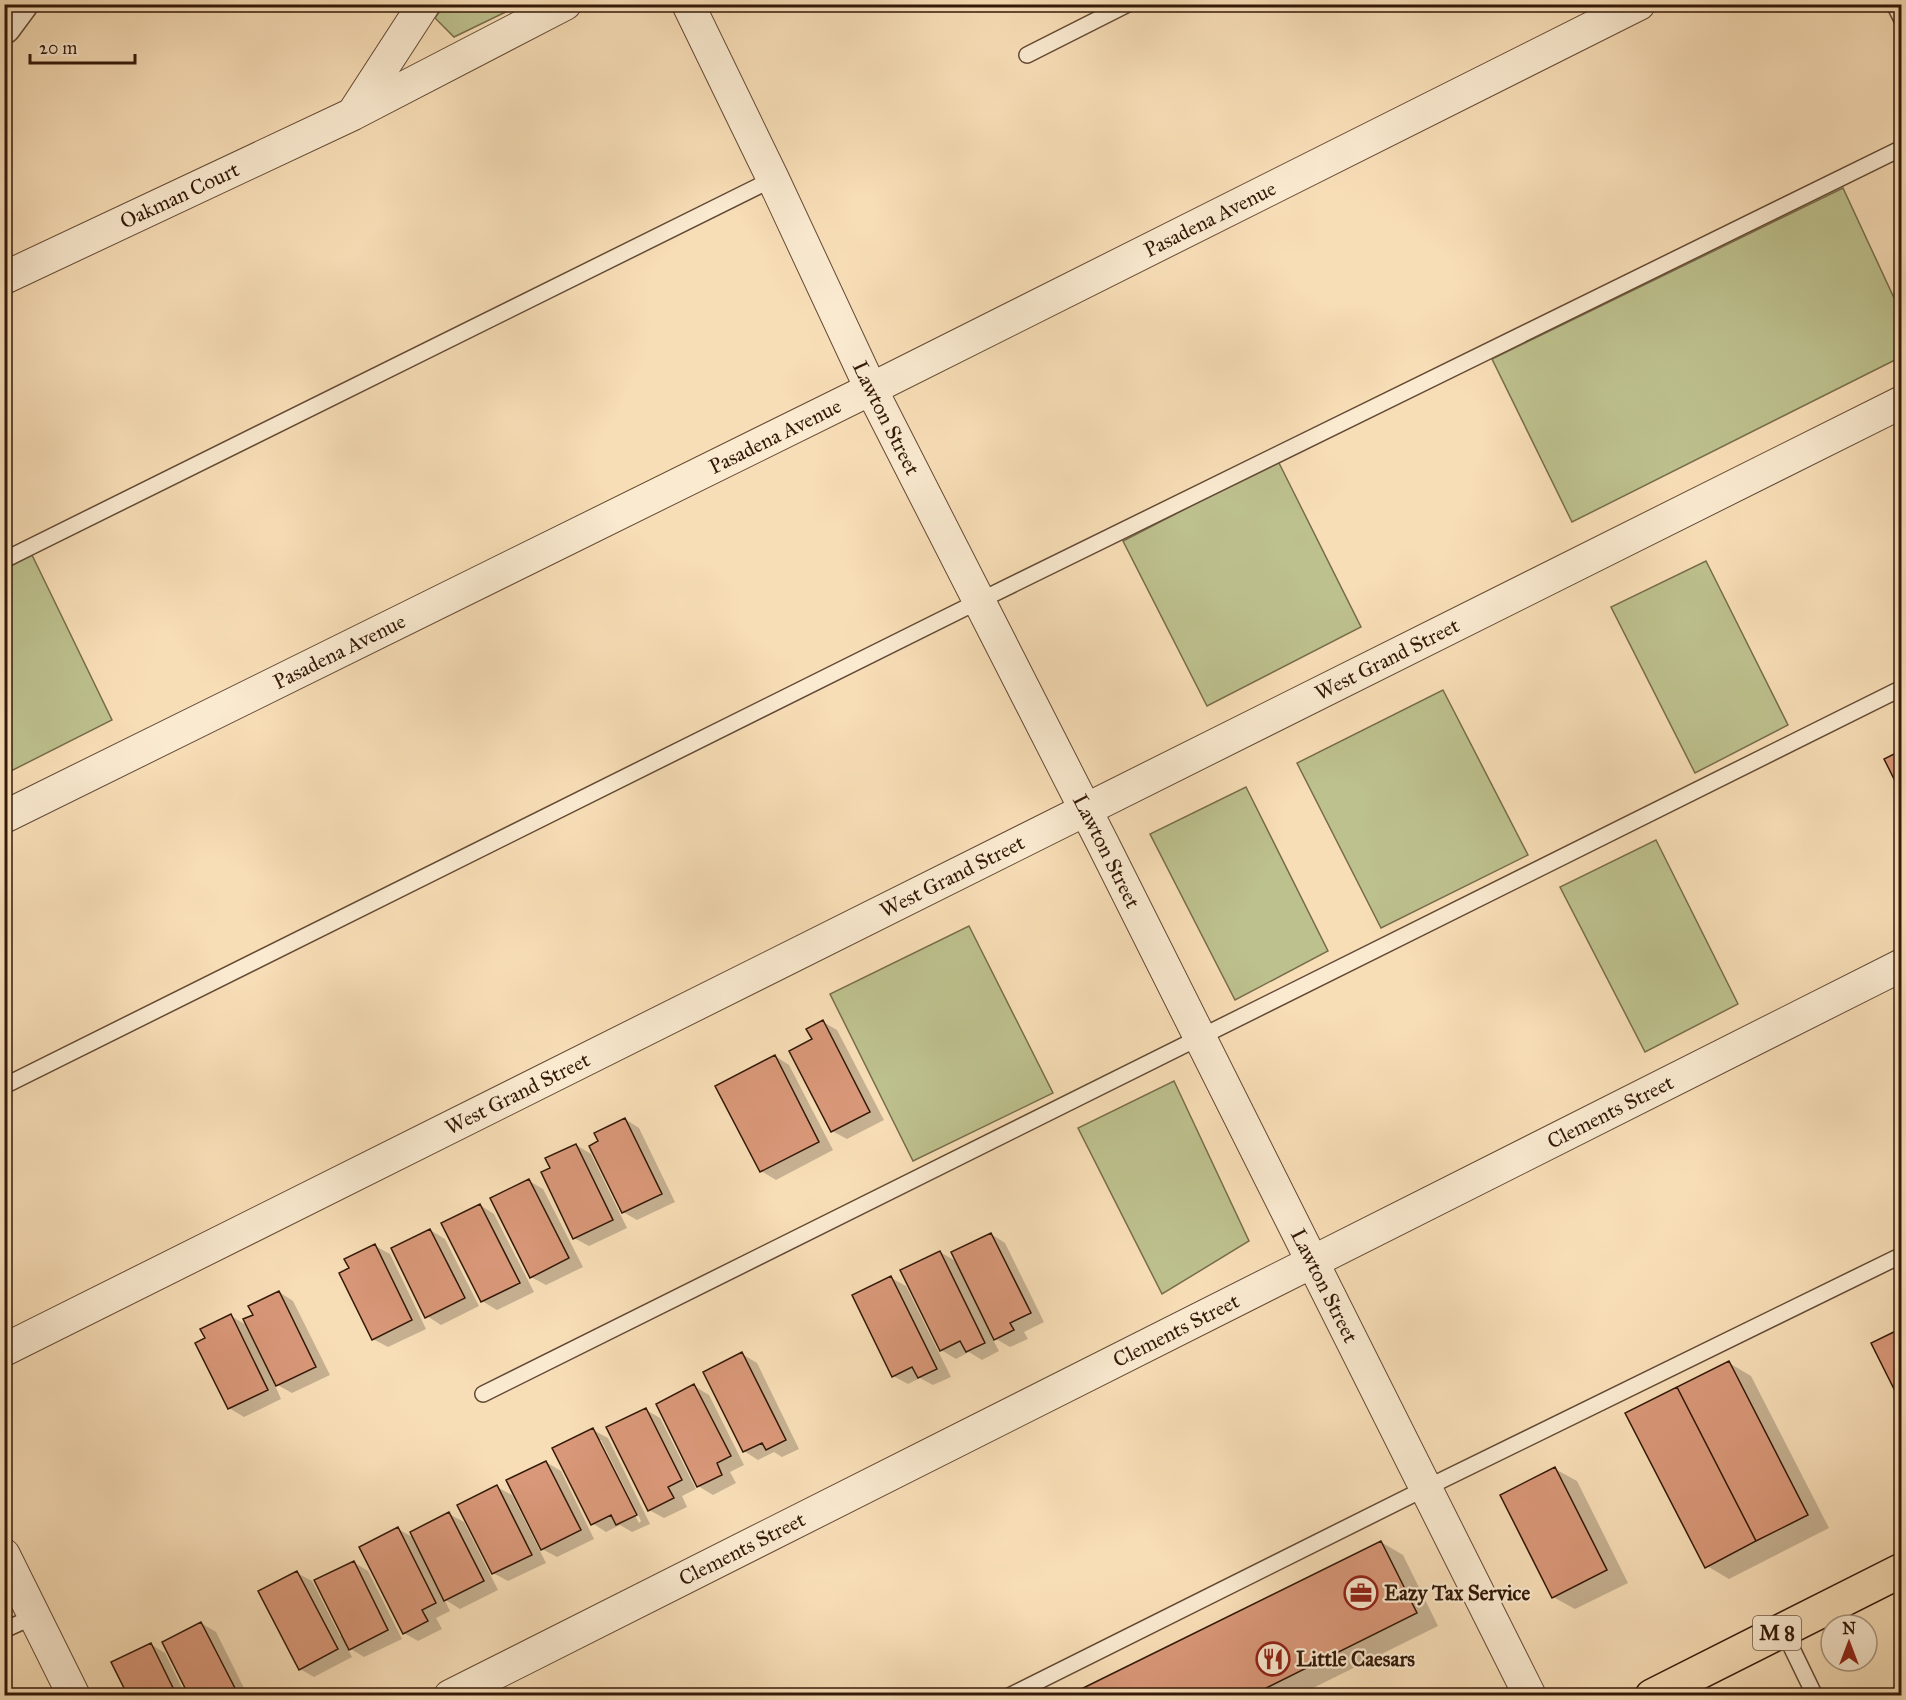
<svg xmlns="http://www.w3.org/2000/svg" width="1906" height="1700" font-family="'IM FELL Great Primer',serif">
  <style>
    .green { fill: #bdc18e; stroke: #786d4b; stroke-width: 1.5 }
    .shadow { fill: #0003; fill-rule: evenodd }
    .building { fill: #d99879; stroke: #331908; stroke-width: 1.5 }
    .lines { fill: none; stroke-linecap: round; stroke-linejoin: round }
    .service-casing { stroke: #644a34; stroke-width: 18 }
    .minor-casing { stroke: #644a34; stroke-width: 34 }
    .tertiary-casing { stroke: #644a34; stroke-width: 36 }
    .trunk-casing { stroke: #331908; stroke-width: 36 }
    .service { stroke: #faead0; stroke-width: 15 }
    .minor { stroke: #faead0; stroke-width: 32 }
    .tertiary { stroke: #faead0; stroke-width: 33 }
    .trunk { stroke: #f8deb7; stroke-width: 33 }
    .labels { text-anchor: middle; stroke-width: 4.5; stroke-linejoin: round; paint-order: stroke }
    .shield { fill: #faead0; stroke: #6f5844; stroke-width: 1.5 }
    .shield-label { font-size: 20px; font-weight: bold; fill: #331908 }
    .street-label { font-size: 21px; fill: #331908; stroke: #faead0 }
    .poi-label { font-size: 21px; font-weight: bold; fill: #331908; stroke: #faead0; text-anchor: start }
  </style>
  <rect width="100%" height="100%" fill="#f8deb7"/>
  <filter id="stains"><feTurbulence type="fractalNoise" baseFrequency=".00333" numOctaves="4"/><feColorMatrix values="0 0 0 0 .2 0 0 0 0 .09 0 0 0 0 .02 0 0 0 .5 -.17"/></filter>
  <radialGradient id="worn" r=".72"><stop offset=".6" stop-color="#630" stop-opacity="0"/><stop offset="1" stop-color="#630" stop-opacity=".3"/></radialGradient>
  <path class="green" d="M444,5V4L520,5L454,37L435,18Z
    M1843,188L1901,313V357L1572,522L1492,359Z
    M1278,461L1361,627L1207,706L1123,541Z
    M32,555L112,720L5,774V569Z
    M1706,561L1788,725L1695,773L1611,607Z
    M1443,690L1528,855L1381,928L1297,763Z
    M1246,787L1328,951L1235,1000L1150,834Z
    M1656,840L1738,1004L1645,1052L1560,887Z
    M969,926L1053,1093L913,1161L830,994Z
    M1174,1081L1249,1241L1162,1294L1078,1128Z"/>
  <path class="shadow" d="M823,1022L837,1030L884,1120L847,1139L832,1131L814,1040Z
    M775,1056L789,1065L833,1150L776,1180L761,1171Z
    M625,1119L639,1128L675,1202L637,1220L623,1212L600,1142Z
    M576,1145L591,1154L627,1228L589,1246L574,1238L552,1168Z
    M529,1181L543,1189L583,1267L546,1285L531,1277Z
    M480,1205L494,1214L534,1292L497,1310L482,1301Z
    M430,1230L445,1239L479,1306L441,1325L427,1316Z
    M991,1234L1005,1243L1044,1322L1024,1332L1028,1339L1010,1347L991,1336L999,1351L982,1360L969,1352L956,1359L941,1350L940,1252L959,1263Z
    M375,1246L390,1254L426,1329L388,1347L373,1339L351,1269Z
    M891,1278L906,1286L951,1377L933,1385L920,1378L908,1384L893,1376Z
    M279,1292L293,1301L330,1375L292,1393L274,1383L281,1399L244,1417L229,1408L207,1339L231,1316L248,1326L255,1315Z
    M742,1354L757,1363L799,1449L782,1457L774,1452L758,1460L744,1451Z
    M1729,1363L1751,1376L1829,1528L1729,1579L1707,1566Z
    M694,1386L709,1395L744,1465L730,1472L736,1483L713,1495L698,1486Z
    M646,1410L660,1418L696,1489L682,1496L687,1507L664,1518L649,1510Z
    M593,1430L608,1438L650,1524L632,1532L620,1525L606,1532L592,1523ZM597,1440H601L641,1521L639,1523Z
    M546,1462L561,1471L594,1539L557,1557L542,1549Z
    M1555,1469L1577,1481L1628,1583L1575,1609L1553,1597Z
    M497,1487L512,1495L546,1563L508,1581L493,1573Z
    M449,1514L464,1522L498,1590L460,1609L444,1599L450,1611L436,1618L442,1629L418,1641L404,1633L398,1529L414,1538Z
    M1381,1542L1403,1555L1438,1626L1297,1696H1070Z
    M353,1562L368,1571L402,1639L364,1657L346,1646L352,1657L314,1677L300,1669L297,1573L312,1581L340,1636L343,1634Z
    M201,1623L216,1632L248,1696H191Z
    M150,1644L165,1653L186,1696H129Z"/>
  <path class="building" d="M1902,750V795L1884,759Z
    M823,1020L870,1112L831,1132L789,1051L812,1039L806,1029Z
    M775,1055L819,1142L760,1172L715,1086Z
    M625,1118L662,1194L622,1213L589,1146L598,1141L594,1133Z
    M576,1144L613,1220L573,1239L541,1172L550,1168L545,1158Z
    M529,1179L569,1258L530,1278L490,1198Z
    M480,1204L520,1283L481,1302L441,1223Z
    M430,1229L465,1298L425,1318L391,1248Z
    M991,1233L1031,1313L1010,1323L1014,1330L994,1340L951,1252Z
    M375,1244L412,1320L372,1340L339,1273L349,1268L344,1259Z
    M940,1251L985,1343L966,1352L960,1341L940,1351L900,1270Z
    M891,1276L937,1369L918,1378L912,1367L892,1377L852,1295Z
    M279,1291L316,1367L276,1386L243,1319L253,1315L248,1306Z
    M231,1314L268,1390L228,1409L195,1343L205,1338L200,1329Z
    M1902,1328V1405L1871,1343Z
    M742,1352L786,1440L766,1450L762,1443L743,1452L703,1372Z
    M1729,1361L1808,1515L1756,1541L1677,1387Z
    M694,1384L731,1456L717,1463L722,1475L697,1487L656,1404Z
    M1677,1387L1756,1541L1705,1568L1625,1413Z
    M646,1408L682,1480L668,1487L674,1498L648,1511L606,1427Z
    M593,1428L637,1515L616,1525L611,1515L591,1525L552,1448Z
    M546,1461L581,1530L541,1550L506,1480Z
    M1555,1467L1607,1570L1552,1598L1500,1495Z
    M497,1485L532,1555L492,1574L457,1505Z
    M449,1512L484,1581L444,1601L410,1532Z
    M398,1527L436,1603L422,1610L428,1621L403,1634L359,1547Z
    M1381,1541L1417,1613L1250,1696H1067Z
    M354,1561L388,1630L349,1650L314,1580Z
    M297,1571L338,1649L299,1670L258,1591Z
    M201,1622L239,1696H189L162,1642Z
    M151,1643L177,1696H128L111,1662Z"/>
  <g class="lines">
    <g class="service-casing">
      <path id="service" d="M1894,4L1902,20
        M1027,55L1128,4
        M4,560L773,179
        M4,1086L979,601L1902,148
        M483,1394L1902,688
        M4,1630L35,1616
        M1783,1630L1815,1696
        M1009,1696L1426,1488L1902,1255
        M1896,1696L1902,1693"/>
    </g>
    <g class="minor-casing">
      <g id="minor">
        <path id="s1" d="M688,4L773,179L871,389L1103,844L1530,1696"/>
        <path d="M354,112L424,4"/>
        <path id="s2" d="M4,278L353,114L565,4"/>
        <path id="s3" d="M4,817L871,389L1639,4"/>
        <path id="s4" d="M4,1350L1902,402"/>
        <path d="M4,1555L74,1696"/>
        <path id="s5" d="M450,1696L1902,965"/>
      </g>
    </g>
    <g class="tertiary-casing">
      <path id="tertiary" d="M4,27L21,4"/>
    </g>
    <g class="trunk-casing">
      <path id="trunk" d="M1652,1696L1902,1570"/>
    </g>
    <use href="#service" class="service"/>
    <use href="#minor" class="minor"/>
    <use href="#tertiary" class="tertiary"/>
    <use href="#trunk" class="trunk"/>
  </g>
  <defs>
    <g id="office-ring" transform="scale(1.725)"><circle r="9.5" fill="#faead0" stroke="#8f2418" stroke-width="1.5"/><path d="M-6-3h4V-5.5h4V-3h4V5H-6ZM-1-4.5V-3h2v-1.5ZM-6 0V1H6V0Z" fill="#8f2418"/></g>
    <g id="restaurant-ring" transform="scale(1.725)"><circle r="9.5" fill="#faead0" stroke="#8f2418" stroke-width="1.5"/><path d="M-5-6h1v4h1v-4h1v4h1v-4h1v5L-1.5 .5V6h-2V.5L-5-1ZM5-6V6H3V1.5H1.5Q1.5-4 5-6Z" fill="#8f2418"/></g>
  </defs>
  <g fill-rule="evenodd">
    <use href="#office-ring" x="1361" y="1593"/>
    <use href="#restaurant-ring" x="1273" y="1659"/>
  </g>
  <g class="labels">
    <rect class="shield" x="1753" y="1616" width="48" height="34" rx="4.5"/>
    <g class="shield-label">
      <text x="1777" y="1640">M 8</text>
    </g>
    <g class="street-label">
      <text dy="7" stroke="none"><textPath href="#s2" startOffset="194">Oakman Court</textPath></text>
      <text dy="7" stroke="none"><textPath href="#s3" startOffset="1346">Pasadena Avenue</textPath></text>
      <text dy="7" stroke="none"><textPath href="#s1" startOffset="459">Lawton Street</textPath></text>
      <text dy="7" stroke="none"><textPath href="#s3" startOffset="860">Pasadena Avenue</textPath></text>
      <text dy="7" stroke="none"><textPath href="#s3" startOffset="374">Pasadena Avenue</textPath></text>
      <text dy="7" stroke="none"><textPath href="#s4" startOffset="1546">West Grand Street</textPath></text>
      <text dy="7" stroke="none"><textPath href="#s1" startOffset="945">Lawton Street</textPath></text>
      <text dy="7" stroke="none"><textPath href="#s4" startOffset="1060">West Grand Street</textPath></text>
      <text dy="7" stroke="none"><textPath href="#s4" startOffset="574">West Grand Street</textPath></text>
      <text dy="7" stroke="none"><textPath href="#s5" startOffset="1299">Clements Street</textPath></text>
      <text dy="7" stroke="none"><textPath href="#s1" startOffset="1431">Lawton Street</textPath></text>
      <text dy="7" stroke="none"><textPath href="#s5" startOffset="813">Clements Street</textPath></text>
      <text dy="7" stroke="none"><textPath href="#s5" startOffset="327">Clements Street</textPath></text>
    </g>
    <g class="poi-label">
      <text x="1384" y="1600">Eazy Tax Service</text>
      <text x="1296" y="1666">Little Caesars</text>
    </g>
  </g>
  <rect width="1906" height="1700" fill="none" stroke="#f8deb7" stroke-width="24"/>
  <rect x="6" y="6" width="1894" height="1688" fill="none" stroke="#331908" stroke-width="3"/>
  <rect x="12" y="12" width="1882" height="1676" fill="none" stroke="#331908" stroke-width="1.5"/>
  <g transform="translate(1849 1643)"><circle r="28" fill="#faead0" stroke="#aa9680" stroke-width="1.5"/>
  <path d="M0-4.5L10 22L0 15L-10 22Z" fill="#8f2418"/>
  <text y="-9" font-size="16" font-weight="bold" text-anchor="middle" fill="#331908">N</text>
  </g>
  <path d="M30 54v9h105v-9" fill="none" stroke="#331908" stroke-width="3"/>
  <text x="39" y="54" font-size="18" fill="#331908" stroke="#faead0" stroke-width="4.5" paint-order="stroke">20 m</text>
  <rect width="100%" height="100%" filter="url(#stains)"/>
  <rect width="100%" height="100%" fill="url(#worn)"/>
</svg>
